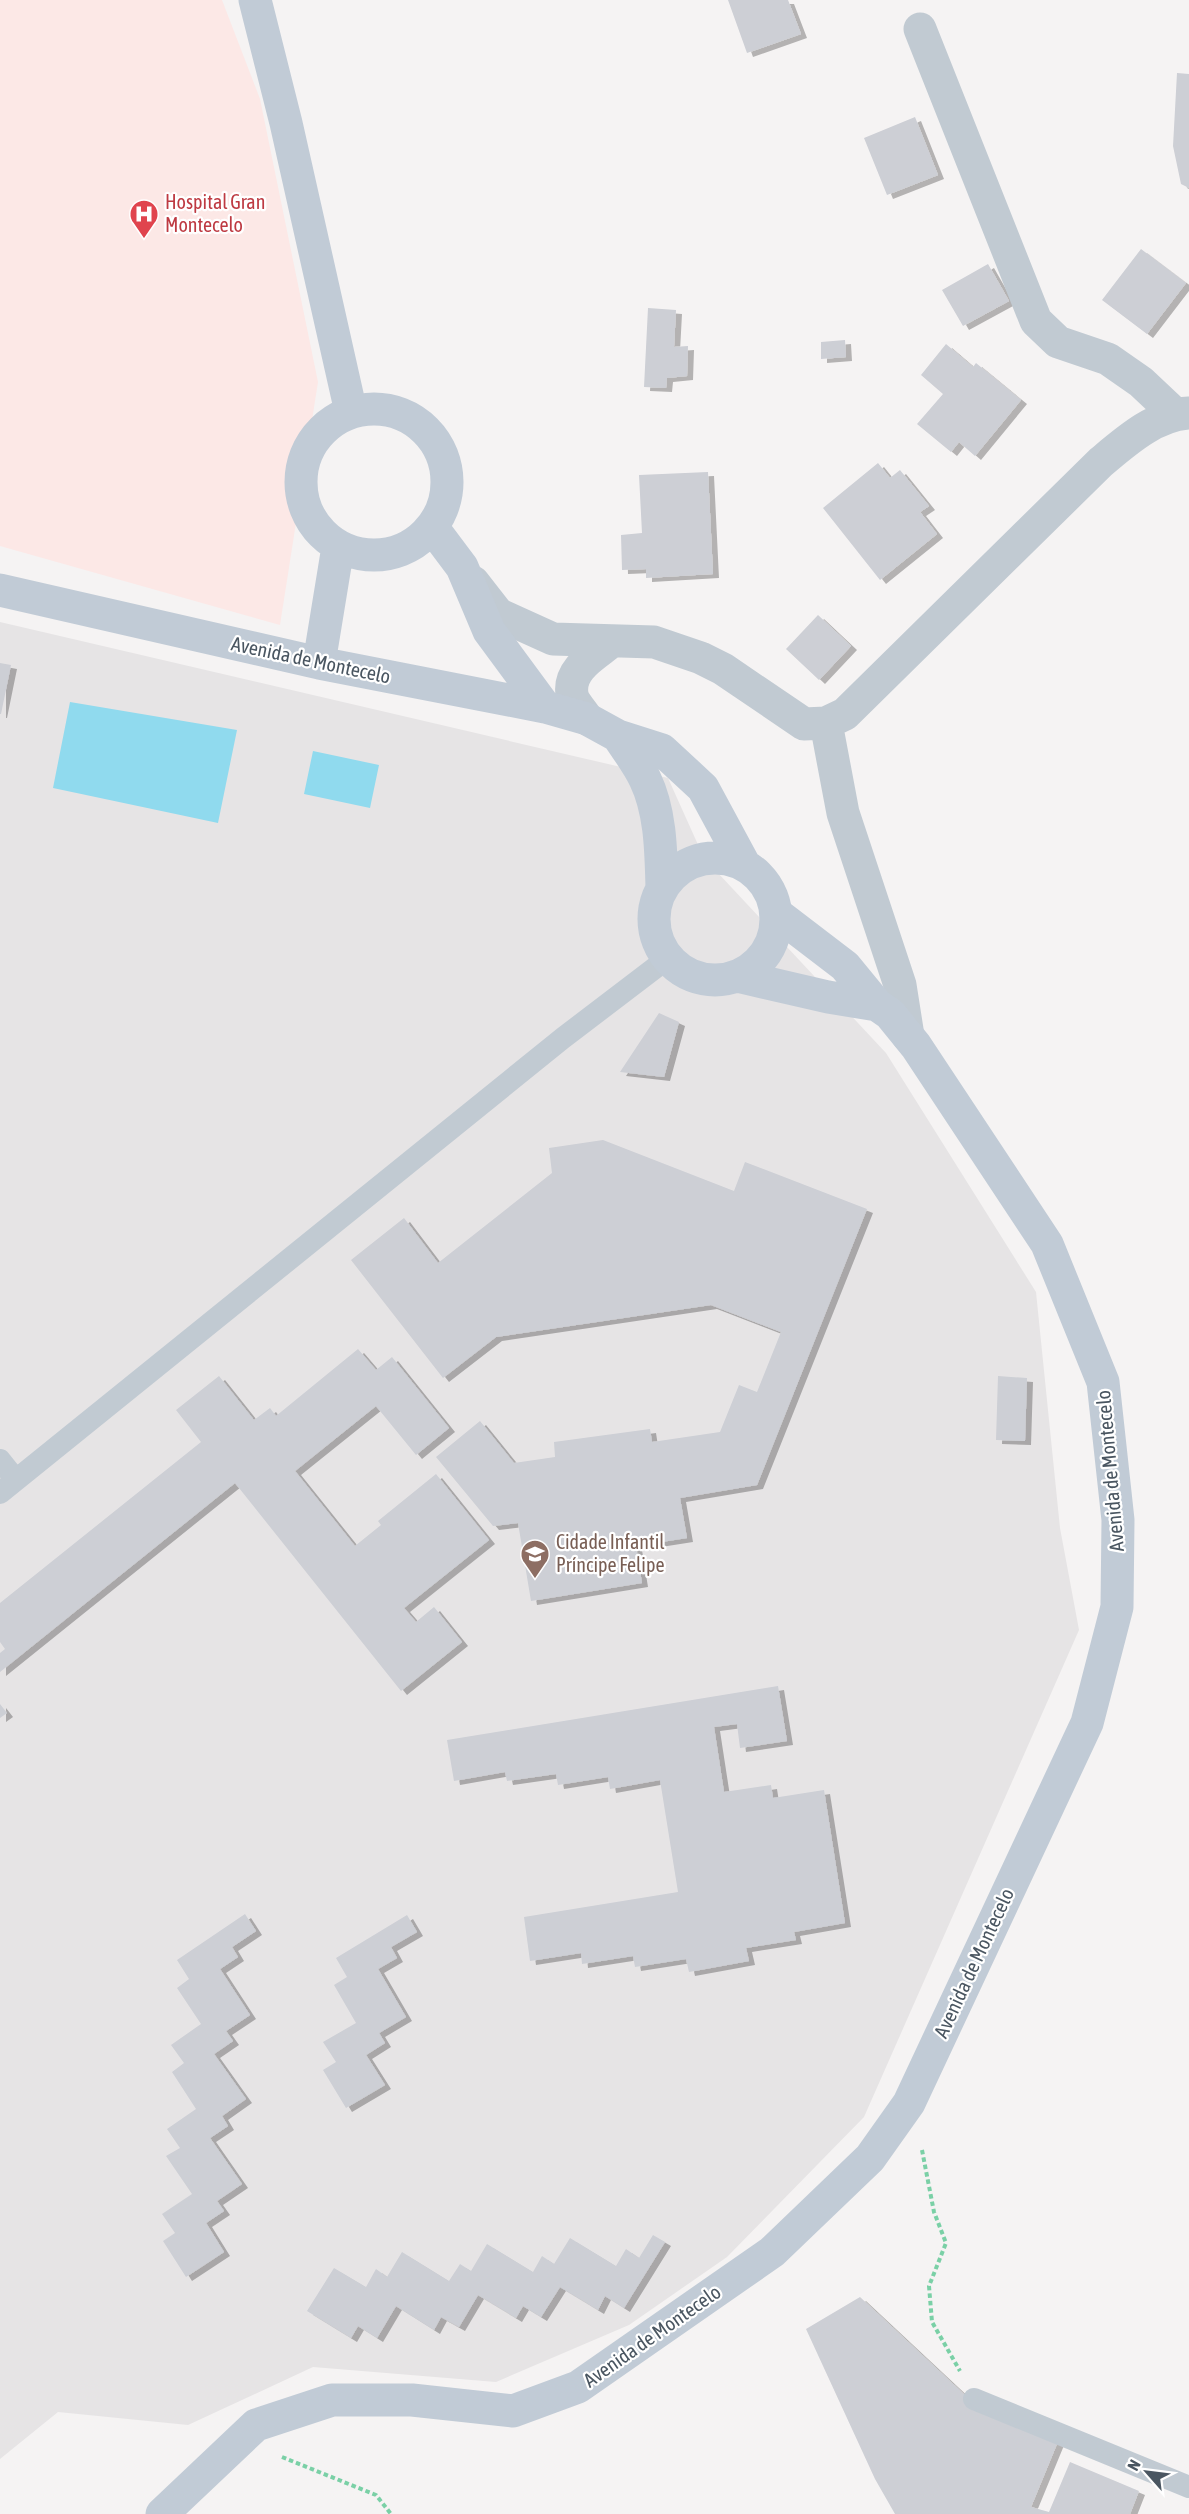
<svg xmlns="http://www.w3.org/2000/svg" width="1189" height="2514" font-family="'Asap Condensed',sans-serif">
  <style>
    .education { fill: #e6e4e5 }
    .medical { fill: #fce8e6 }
    .water { fill: #90daee }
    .building { fill: #cdcfd5; filter: url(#shadow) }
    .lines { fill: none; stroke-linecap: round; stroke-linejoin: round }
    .path { stroke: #7ad0a6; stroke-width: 4; stroke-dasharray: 4.5 3; stroke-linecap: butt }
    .lane { stroke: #c1cad2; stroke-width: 22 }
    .street { stroke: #c1cad2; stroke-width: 33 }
    .secondary { stroke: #c1cbd6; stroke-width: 33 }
    .labels { text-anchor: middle; stroke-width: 4.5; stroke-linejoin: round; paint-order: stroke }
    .health-label { font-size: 20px; fill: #be3a42; stroke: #fff; text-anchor: start }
    .street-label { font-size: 20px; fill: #4a5661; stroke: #fff }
    .education-label { font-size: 20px; fill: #785e54; stroke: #fff; text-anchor: start }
  </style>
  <defs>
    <filter id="shadow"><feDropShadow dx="6" dy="4" stdDeviation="0" flood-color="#0004"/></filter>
  </defs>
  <rect width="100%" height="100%" fill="#f5f3f3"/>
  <path class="education" d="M0,622L668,778L704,858L886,1053L1036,1292L1060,1528L1079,1630L864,2117L727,2257L629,2325L496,2382L313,2367L188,2425L58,2412L0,2459Z"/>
  <path class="medical" d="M0,0H222L260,99L318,382L280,625L0,546Z"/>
  <path class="water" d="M70,702L237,730L218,823L53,788Z
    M313,751L379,765L370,808L304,794Z"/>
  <path class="building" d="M728,0H788L801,34L747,53Z
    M1177,73L1189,74V188L1181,184L1173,146Z
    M915,117L938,175L887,195L864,138Z
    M1141,249L1186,283L1147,334L1102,300Z
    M988,264L1009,301L963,326L942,290Z
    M648,308L676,310L674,347L688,346L687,376L667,378L666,388L644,387Z
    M845,340L846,357L821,359V342Z
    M946,344L973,367L976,363L1021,400L975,456L959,442L951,452L917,424L943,394L921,375Z
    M878,463L890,478L900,470L929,506L920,512L937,534L880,580L823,508Z
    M708,472L713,574L646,578V569L622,570L621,535L642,533L639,475Z
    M818,615L851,646L819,680L786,649Z
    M0,663L11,665L1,714H0Z
    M659,1013L679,1022L664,1077L620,1072Z
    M603,1140L734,1191L745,1162L867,1209L757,1485L680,1498L687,1538L636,1546L642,1583L531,1601L518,1523L493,1526L436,1457L480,1421L514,1463L555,1457L554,1442L650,1429L652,1442L720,1432L739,1385L757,1392L781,1332L711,1305L496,1337L443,1378L351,1260L404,1218L438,1263L552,1173L549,1148Z
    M358,1349L376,1370L392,1357L449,1428L416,1455L376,1406L295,1471L355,1546L381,1525L378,1521L436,1474L489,1540L404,1608L416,1622L434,1607L462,1642L401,1691L235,1483L0,1672V1653L5,1649L0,1642V1603L201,1442L176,1410L219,1376L254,1420L270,1408L276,1416Z
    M998,1376L1027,1378L1025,1441L996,1440Z
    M778,1686L787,1741L740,1748L737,1724L714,1727L724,1792L771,1785L773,1798L824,1790L845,1923L794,1932L796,1940L746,1948L749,1961L689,1972L686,1959L635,1967L633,1956L582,1964L581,1953L530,1961L524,1917L678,1892L660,1780L610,1789L608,1777L558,1785L556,1774L507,1781L505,1772L454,1781L447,1740Z
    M0,1704L7,1713L0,1718Z
    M245,1914L256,1931L232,1947L238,1957L220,1969L250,2015L226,2031L233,2041L214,2054L246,2099L222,2116L228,2126L210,2138L242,2184L217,2201L224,2211L206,2223L224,2252L186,2277L163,2241L175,2233L162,2214L192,2194L166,2156L180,2148L167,2129L196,2109L172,2072L184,2063L171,2045L201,2024L177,1988L189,1979L177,1960Z
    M407,1915L417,1932L391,1947L397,1958L378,1969L406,2017L379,2033L385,2043L366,2055L385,2085L346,2108L323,2070L336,2062L323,2042L356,2023L334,1985L347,1977L336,1958Z
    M653,2235L665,2242L624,2308L605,2296L598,2310L560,2287L541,2317L523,2306L516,2318L478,2295L459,2327L441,2317L434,2330L396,2306L377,2338L358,2326L351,2338L307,2311L334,2268L366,2287L376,2269L387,2277L402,2252L449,2281L460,2264L471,2271L487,2244L533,2272L542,2256L554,2264L570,2238L616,2266L626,2249L639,2258Z
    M860,2297L983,2412L1059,2439L1031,2507L1049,2512L1070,2462L1139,2491L1130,2514H895L875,2479L806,2329Z"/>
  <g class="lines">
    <path class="path" d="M922,2150L934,2212L946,2243L929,2286L932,2322L960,2371
      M282,2457L376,2495L391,2514"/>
    <path class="lane" d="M0,1460L16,1480
      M0,1493L563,1038L668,958
      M974,2399L1189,2487"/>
    <path class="street" d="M920,29L1036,321L1058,342L1108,359L1141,382L1175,414
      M473,582L498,614L553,639L654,642L701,658L723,669L804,724L826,723L845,714L1101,462C1126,441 1155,415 1189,413
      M587,719C583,712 573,702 572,694C568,669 595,655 611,642
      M826,723L843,813L900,985L908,1036"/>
    <path class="secondary" d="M255,0L286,123L351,412
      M301 482a73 73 0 1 1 146 0a73 73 0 1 1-146 0Z
      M432,527L462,567L489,631L545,707
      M0,590L319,663L545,707L587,719L618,736L662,750L703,788L744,864
      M319,663L338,547
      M618,736C627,750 638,764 645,779C661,812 661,853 662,888
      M654 919a61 61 0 1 1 122 0a61 61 0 1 1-122 0Z
      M737,976L828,997L877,1005
      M162,2514L256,2425L332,2400H412L513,2411L578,2387L772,2252L870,2158L909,2103L1087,1723L1117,1607L1118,1520L1103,1382L1047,1244L916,1046L890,1014L877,1005L845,966L777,914"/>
  </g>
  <defs>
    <g id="hospital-pin" transform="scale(1.5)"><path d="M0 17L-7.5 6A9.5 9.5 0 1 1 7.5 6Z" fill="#e0444e" stroke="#fff"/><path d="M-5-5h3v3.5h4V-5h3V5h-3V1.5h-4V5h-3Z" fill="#fff"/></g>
    <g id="school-pin" transform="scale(1.5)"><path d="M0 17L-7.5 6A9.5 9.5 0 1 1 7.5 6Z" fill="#8d6e63" stroke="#fff"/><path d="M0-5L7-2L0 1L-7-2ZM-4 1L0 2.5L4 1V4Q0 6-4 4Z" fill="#fff"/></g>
  </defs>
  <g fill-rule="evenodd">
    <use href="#hospital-pin" x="144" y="214"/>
    <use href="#school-pin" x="535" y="1554"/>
  </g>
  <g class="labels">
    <g class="health-label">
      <text x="165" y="209">Hospital Gran<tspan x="165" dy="23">Montecelo</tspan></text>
    </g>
    <g class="street-label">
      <text transform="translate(311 660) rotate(12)" y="7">Avenida de Montecelo</text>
      <text transform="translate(1110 1471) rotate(-95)" y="7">Avenida de Montecelo</text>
      <text transform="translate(974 1963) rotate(-65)" y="7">Avenida de Montecelo</text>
      <text transform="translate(652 2336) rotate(-35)" y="7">Avenida de Montecelo</text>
    </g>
    <g class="education-label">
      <text x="556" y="1549">Cidade Infantil<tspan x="556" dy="23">Príncipe Felipe</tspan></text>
    </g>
  </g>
  <g transform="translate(1147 2472) rotate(298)" stroke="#ffffff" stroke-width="4.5" paint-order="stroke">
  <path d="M0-4.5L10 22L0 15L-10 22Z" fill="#4a5661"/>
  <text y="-9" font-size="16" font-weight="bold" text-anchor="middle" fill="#4a5661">N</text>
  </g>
</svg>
